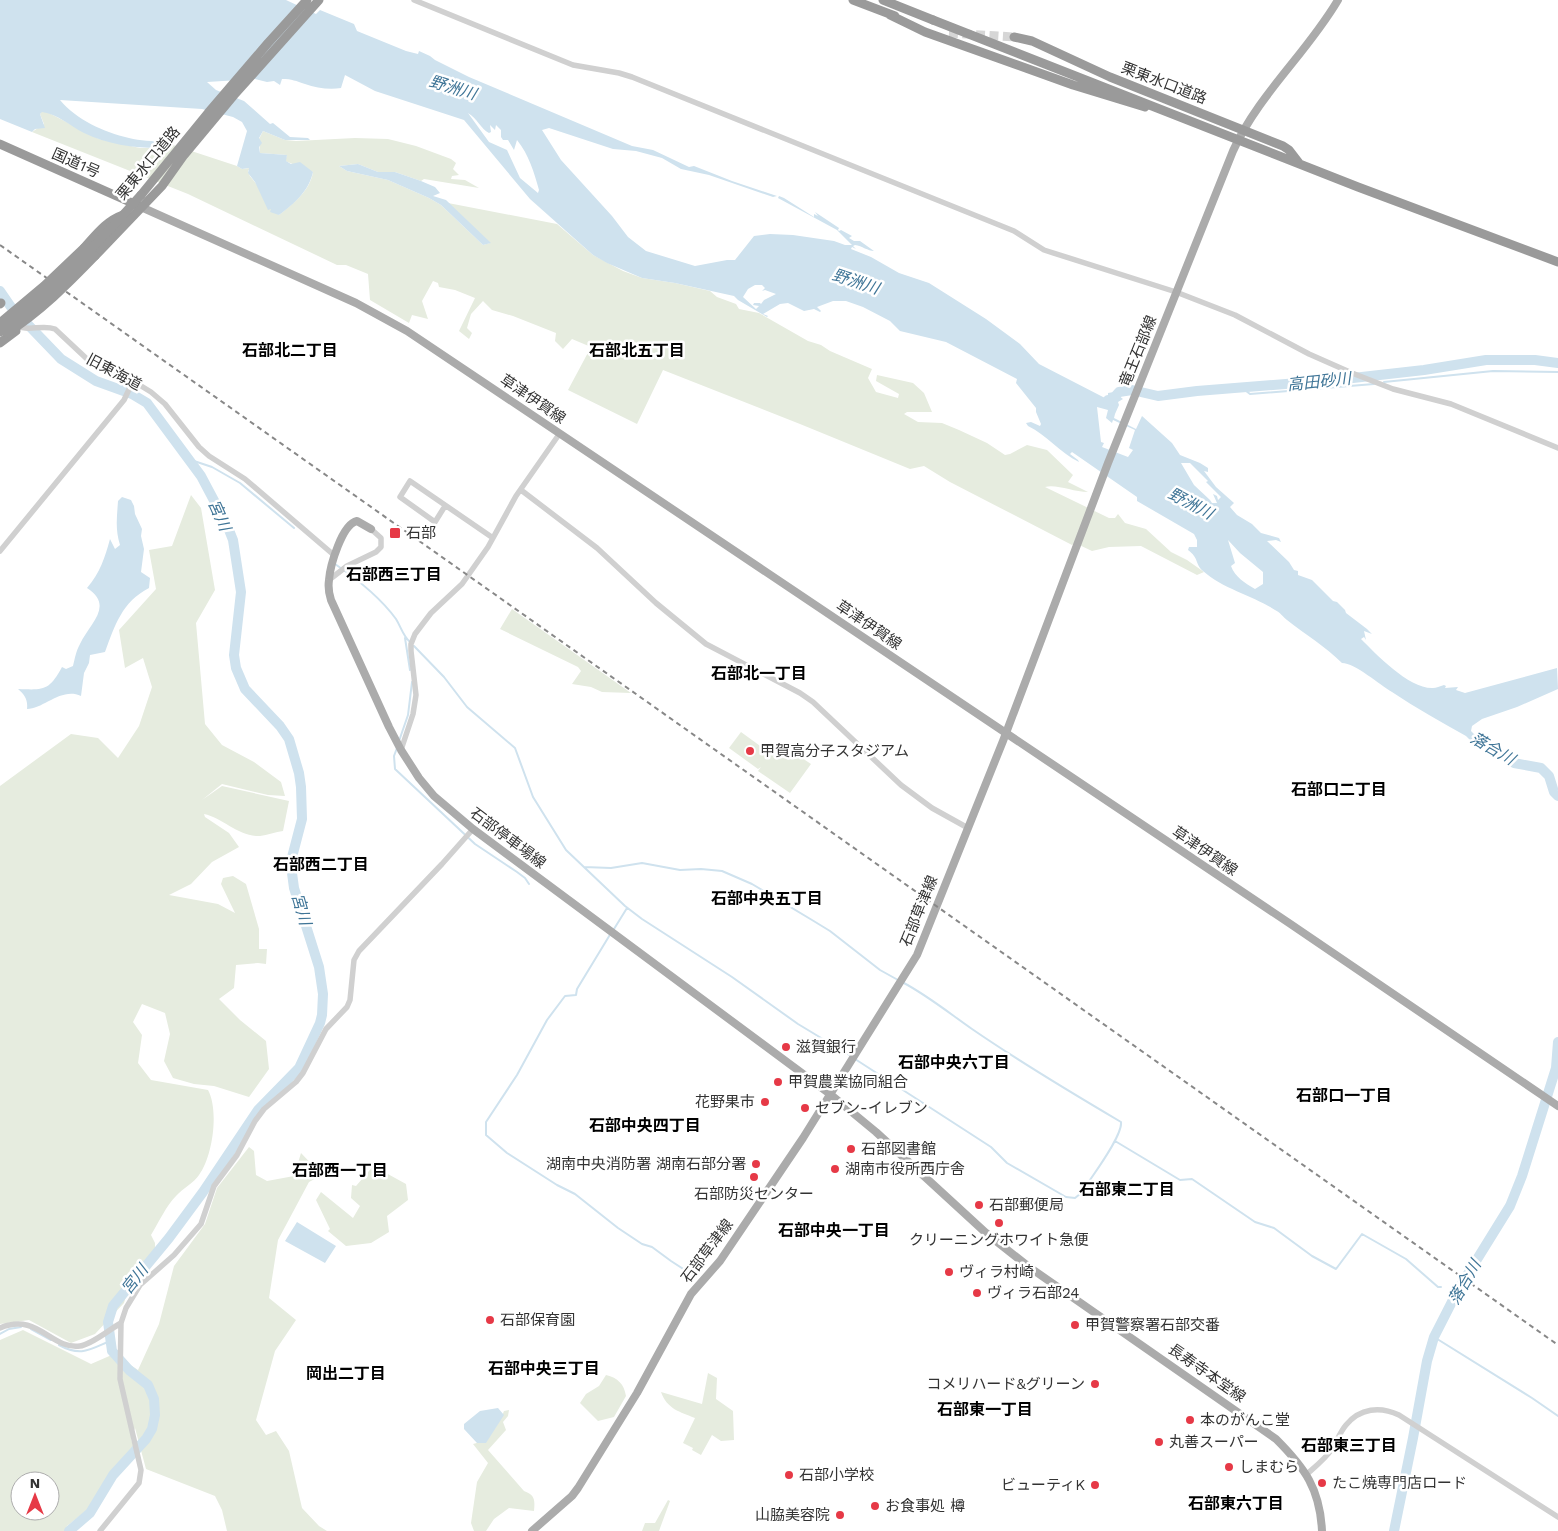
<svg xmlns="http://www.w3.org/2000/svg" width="1558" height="1531" font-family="'Work Sans','Noto Sans JP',sans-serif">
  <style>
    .green { fill: #e6ecdf; fill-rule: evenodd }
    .water { fill: #cfe2ee; fill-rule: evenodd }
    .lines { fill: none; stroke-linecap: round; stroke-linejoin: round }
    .stream { stroke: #cfe2ee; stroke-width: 2 }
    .river { stroke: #cfe2ee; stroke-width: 10 }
    .highway-tunnel { stroke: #d6d6d6; stroke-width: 9; stroke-dasharray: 9 4.5; stroke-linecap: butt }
    .minor { stroke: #d0d0d0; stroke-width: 5.5 }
    .major { stroke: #ababab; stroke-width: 8 }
    .highway { stroke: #9a9a9a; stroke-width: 9 }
    .rail { stroke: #888; stroke-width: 2; stroke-dasharray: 5 4; stroke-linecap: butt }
    .highway-bridge { stroke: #9a9a9a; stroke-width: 9 }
    .poi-dot { fill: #e63946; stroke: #fff; stroke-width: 2 }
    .labels { text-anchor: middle; stroke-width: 5; stroke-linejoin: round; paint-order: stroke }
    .street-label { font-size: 15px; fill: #333; stroke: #fff }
    .poi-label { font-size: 15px; fill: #333; stroke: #fff; text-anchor: start }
    .water-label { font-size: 16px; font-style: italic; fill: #3f7597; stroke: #fff }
    .neighbourhood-label { font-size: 16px; font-weight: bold; fill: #000; stroke: #fff }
  </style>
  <rect width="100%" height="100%" fill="#fff"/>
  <path class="green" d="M42,111L47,112L99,139L140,148H158L164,142L237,166L242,169L250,168L248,171C249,176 251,177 254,181C265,195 264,204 279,215C293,204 310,191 313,172L285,161L287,155L260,153L259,139L263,131L285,140L296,141L355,138L388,139L416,146L451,159L456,163L453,169L459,175L452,176L451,179L465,180L479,188L424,179L421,181L395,172H378L358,164L339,166L347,171L388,180L429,198L441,205L483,245L490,243L448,203L557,224L593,255L623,271L642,278L675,283L710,291L717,297L736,304L739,309L759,313L808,341L821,345L830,351L872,369L868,378L876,392L898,398L899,394L876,381L877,375L913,383L924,393L932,412H907L904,414L918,422L942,423L959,430L987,443L1005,455L1010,454L1027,445L1047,450L1073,475L1068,482L1088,492C1073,492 1057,484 1045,487L1109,518H1115L1118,514L1125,523L1146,529L1171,552L1187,560L1204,572L1197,575L1141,546L1109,547L1092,551L1075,543L1072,545L950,482L924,466L910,469L800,424L663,370L637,424L568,390L591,347L572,339L563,349L555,341L556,333L513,316L492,310L483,301L471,314L467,328L472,333L469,339L459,331L475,298L455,290L439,287L438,283L433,281L422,301L428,319L412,315L409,323L370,300L368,274L346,265H337L188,194L32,132L44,124L40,114Z
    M191,495L201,508L215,590L196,623L205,724L222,745L254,762L281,782L285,796L268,795L222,784L202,800L222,786L289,801L283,831C276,832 267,835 260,836C239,837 223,818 204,814L205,817L229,833L239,847L212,862L191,884L169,895L218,904L235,913L221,884L223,878L233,876L246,884L259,929V949H267L266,964L258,963L236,965L234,988L219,999L240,1020L266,1041L269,1069L249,1097L214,1086L194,1084L173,1078L164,1061L170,1034L165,1013L142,1004L133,1022L142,1035L138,1063L151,1080L208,1090C219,1110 213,1156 199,1175C194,1183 183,1188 176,1196C166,1206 159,1222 151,1235L155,1243V1250L131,1279L124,1303L95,1334L71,1343L29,1320L0,1324V786L71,734L98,738L118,758L139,726L152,687L143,658L125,668L119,630L156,589L149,550L172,546Z
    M512,609L631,693L602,692L591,687L572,684L581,671L578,667L500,629Z
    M741,732L770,753L778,742L811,764L790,793L758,771L761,767L758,769L729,748Z
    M249,1147L254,1151L256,1175L267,1181L294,1176L301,1153L322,1175L309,1182L278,1240L269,1298L296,1320L275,1351L256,1420L266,1435L276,1431L289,1451L302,1508L319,1526L327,1531H227L222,1510L215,1496L146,1469L135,1428L131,1439L134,1448L87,1510L67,1526L65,1531H0V1340L23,1330L91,1364L114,1354L138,1370L159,1324L174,1266L205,1224L217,1188ZM20,1481H50V1511H20Z
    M375,1164L377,1167L381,1165L386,1173L406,1184L408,1200L387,1216L389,1232L371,1243L346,1246L328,1231L330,1229L316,1200L321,1192L353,1218L360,1206L351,1198L352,1185L356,1186Z
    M708,1373L717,1378L716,1399L733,1411L734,1440L721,1441L712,1435L701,1455L692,1450L693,1448L683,1443L695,1418C680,1412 667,1409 661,1392L702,1404Z
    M606,1375C618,1378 624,1384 626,1396L614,1417L598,1421L580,1403L586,1394L599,1386Z
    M509,1410L508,1416L503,1422L506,1430L488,1450L524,1491C535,1495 535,1500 534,1511L509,1508L494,1519L486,1531H474L471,1523L477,1482L488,1463L473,1444C489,1441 498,1425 504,1411Z
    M668,1500L670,1501L659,1531H642L645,1523H655Z"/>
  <path class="water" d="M0,0H286L316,14L320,10L354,24L357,31L406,51L418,54L419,51L430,56L435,60L469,77L632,146L653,150L689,167L694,166L732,181L777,196L773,197L709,175L681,169L662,158L636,151L613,149L549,128L542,130L561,160L612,216L628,237L646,251L695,266L727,260H735L754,236L770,234L793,235L834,241L845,245H852L837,230L778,198L779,196L784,198L814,217V214L818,216L815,212L839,228L838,230L839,231L841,230L852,236L849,238L854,241H860L874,251C868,251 862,246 855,245L853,246L856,249L852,247L851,249L871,257L899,273L929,283L986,319L1020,344L1039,364L1103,397L1108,399V393L1114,392L1123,399L1118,402L1119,405L1115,414L1114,418L1136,429L1142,416L1172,443L1180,455L1200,463L1208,468V472L1204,471L1216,487L1234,503L1230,507L1237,515L1252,524L1261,533L1279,538L1281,542L1276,540L1267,541L1289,562L1294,570L1298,571V575L1312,580L1333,601L1337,602L1345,610L1346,613L1367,629L1372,634L1364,631L1366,640L1364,637L1361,639C1376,654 1409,689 1433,688C1436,688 1440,686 1444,685L1446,686L1445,688L1458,687L1456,690L1465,693L1557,668L1558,689L1517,707L1482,719L1472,726L1471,731L1474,734L1496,748L1494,750L1484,747L1482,749L1474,744L1466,736C1441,722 1416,708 1392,692C1380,685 1355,663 1342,663C1325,646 1306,635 1287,620C1283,617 1280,612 1275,610C1254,596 1223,589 1203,571C1195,564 1199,558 1188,550L1189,547H1197V540L1194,534L1137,501V497L1072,452L1070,454L1078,460L1079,462C1060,453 1047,435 1028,426L1026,423L1031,422L1040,426L1041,424L1036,412V408L1016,383L1017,379L946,342L900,331L890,321L863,307L846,301H833L817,307L821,311L820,312L814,309L804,311L788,303L780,304L763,314L768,316L767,317L738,300L734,296L675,283L642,278L607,263L593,255L530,199L464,120L375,91L345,75L341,88C330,90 316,88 305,84C296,81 292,79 282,79L280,85L274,81L267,82L255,79L207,82L216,90L244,101L270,124L273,123L290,137L308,138L310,140H285L263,131L259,138L262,143L259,147L260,153L287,155L286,161L291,164L300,162L313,172C309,191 294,204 279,215L270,212L271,209L268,210L255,182L248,173L249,168L242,169L237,166L247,131L242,122L233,117L202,109L60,100C77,120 103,132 129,138C140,141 153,141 164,142L158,148C134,148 106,144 84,133C70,126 58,114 42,112L40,114L45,128L35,129L32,132L0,119ZM468,113C477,118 481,129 489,133L491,132L490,125L495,130L496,125L501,130V137L503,140H508L514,150L517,140C529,155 534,172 539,190L538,193L520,178L507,150L489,142ZM755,285H762L765,288L762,291L765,290L776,294L764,300L761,304L760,303H754L753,305L759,306L756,309L743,297L748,289ZM1097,407L1108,410L1106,418L1112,423L1113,420L1135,430L1129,448L1133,450L1128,457L1102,447L1104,443L1101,442ZM1181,463H1190L1208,481L1206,482L1221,497L1218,500L1217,496L1213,494L1217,503H1212L1210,500L1194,485ZM1228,540L1240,553L1263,572V584L1255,589C1245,583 1235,577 1231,566L1235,563Z
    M358,164L378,172H395L421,181L435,187L440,193L433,196L446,200L491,243L483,245L441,205L429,198L388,180L347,171L339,166Z
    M122,497L131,500L134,506L135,514L142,529L141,536L144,549L141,572L150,578L149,588C122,602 115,625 105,652L90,655L89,663L84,673L81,696C61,687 44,709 27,709C28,700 25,695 18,689C44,690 49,691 62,667L66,669L73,666C75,658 76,651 80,644C89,624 115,606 87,588C100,573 105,557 110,539L115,549L120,545C115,529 117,517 118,501Z
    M297,1222L336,1246L325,1263L285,1241Z
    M498,1408L504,1415L486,1443H477L464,1429V1424L480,1411Z"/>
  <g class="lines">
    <path class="stream" d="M1384,382L1493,371L1558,372
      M1241,387L1250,394L1374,384
      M188,459L212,467L240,483L294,528
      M335,564C357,579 380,597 396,619C401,627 403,636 410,642
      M405,638L410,670
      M414,646L444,677L467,707L515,748L533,797L566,850L625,906L642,919L732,977L798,1024L851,1056
      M399,741L408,715L412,682
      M397,748L394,756L395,769L475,844L517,872L525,878L529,884
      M584,867L611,868L642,863L680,870L701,869L722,871L752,884L812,920L830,931L880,970L898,980
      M614,929L627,908
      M611,933L577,989L576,995L565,996L547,1020L517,1075L486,1122V1135L507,1153L557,1185L575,1194L618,1228L642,1244L652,1247L671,1261L688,1272
      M855,1059L991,1147L1007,1163L1066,1197L1075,1198L1080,1194C1089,1181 1123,1136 1121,1122C1070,1092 1020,1062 972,1029C949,1013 927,995 902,982
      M1115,1141L1180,1180L1192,1179L1255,1222L1274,1228L1312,1256L1336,1269L1362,1234L1406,1259L1438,1287H1441
      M31,1329L51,1340
      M0,1334L9,1329L21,1327
      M1434,1337L1532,1398L1558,1416
      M59,1345C81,1357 89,1350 110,1341"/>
    <path class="river" d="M0,291L11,307L61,359L96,381L132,394L147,403L201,476L227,525L233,540L241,592L234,655L236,668L245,689L280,726L289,739L299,773L301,787L302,819L291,861L292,873L294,888L319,967L323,994L322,1015L320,1023L299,1068L258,1110L203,1192L169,1238L113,1306L108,1322L112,1351L129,1370L148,1385L154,1399L155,1415L152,1429L146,1439L113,1475L90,1513L69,1531
      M1108,400L1111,401L1119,392L1132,390L1158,396L1197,391L1335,380L1424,370L1486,360H1535L1558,363
      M1483,743L1496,750L1514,763L1541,768L1549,776L1554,792L1558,796
      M1394,1531L1413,1438L1427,1361L1434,1337L1458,1290L1510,1206L1522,1176L1556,1068L1558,1042"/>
    <path class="highway-tunnel" d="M949,33L1014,37"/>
    <path class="minor" d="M414,0L573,65L619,73L632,77L1014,231L1044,250L1176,292L1235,315L1309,354L1352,373L1393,389L1451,404L1558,448
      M17,326C29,332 42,324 55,329L87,359L133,381L151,392L165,404L199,447L209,456L245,479L335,556
      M521,490L597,548L656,603L706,644L800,693L813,702L901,785L932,808L968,828
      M445,506L435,522L400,497L410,481L493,538
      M0,551L124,400L133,381
      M329,580L347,566L376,552L381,547V538L371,529
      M401,750L413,714L416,695L411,651V644L415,634L431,613L462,584L488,547L516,496L560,433
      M0,1328C38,1312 51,1350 80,1346C91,1345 110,1329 121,1323
      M1307,1474C1316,1466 1325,1459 1332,1449C1337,1441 1340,1432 1346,1425C1360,1408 1380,1406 1399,1415L1558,1517
      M100,1531L139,1483L141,1470L120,1379L121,1323L126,1308L140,1285L174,1255L201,1224L214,1186L237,1155L255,1121L264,1109L296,1082L303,1073L326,1029L347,1007L350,1000L354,960L359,951L442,864L473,829"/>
    <path class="major" d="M141,207L356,303L407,331L1289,923L1558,1106
      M371,529L357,521C342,524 330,566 329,580C328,587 329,594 331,600L389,727L401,750L419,778L434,796L473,829L830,1094L876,1132L986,1233L1029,1267L1276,1439C1305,1468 1320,1489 1322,1531
      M532,1531L572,1496L578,1488L637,1393L691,1294L720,1261L803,1138L917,955L1003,741L1108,463L1233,151C1258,95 1307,53 1338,0"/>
    <path class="highway" d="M853,0L895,16
      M890,15L925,32L1073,85L1145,107
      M933,20L1358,187L1558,262
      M1014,37L1032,41L1110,77L1283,146L1289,150L1299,163
      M0,144L139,206
      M141,195L208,113L268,43L307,0
      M84,248C96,235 106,221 123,215
      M95,256L162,186L184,155L234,95L319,0
      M0,304L1,303
      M0,343L16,331"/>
    <path class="rail" d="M0,245L1558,1345"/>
    <path class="highway-bridge" d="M883,0L933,20
      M0,323L44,286L84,248
      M0,332C51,291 97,245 141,195
      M7,333C40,312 68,284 95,256"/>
  </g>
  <g class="poi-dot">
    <rect x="389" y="527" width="12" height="12" rx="2.5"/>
    <circle cx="750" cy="751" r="5"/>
    <circle cx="786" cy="1047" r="5"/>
    <circle cx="778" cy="1082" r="5"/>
    <circle cx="765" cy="1102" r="5"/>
    <circle cx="805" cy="1108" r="5"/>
    <circle cx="851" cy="1149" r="5"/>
    <circle cx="756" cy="1164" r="5"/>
    <circle cx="835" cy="1169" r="5"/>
    <circle cx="754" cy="1177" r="5"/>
    <circle cx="979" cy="1205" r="5"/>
    <circle cx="999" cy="1223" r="5"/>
    <circle cx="949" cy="1272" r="5"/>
    <circle cx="977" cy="1293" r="5"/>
    <circle cx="490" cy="1320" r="5"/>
    <circle cx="1075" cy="1325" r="5"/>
    <circle cx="1095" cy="1384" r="5"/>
    <circle cx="1190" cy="1420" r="5"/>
    <circle cx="1159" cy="1442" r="5"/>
    <circle cx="1229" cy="1467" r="5"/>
    <circle cx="789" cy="1475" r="5"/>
    <circle cx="1322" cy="1483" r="5"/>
    <circle cx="1095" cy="1485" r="5"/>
    <circle cx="875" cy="1506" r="5"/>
    <circle cx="840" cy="1515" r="5"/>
  </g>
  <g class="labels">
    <g class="street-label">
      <text transform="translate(1164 83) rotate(21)" y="5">栗東水口道路</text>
      <text transform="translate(76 163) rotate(24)" y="5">国道1号</text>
      <text transform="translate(148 163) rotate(-50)" y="5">栗東水口道路</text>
      <text transform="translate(1138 351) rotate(-68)" y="5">竜王石部線</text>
      <text transform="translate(114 372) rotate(28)" y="5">旧東海道</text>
      <text transform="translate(533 399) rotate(34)" y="5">草津伊賀線</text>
      <text transform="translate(869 625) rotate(34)" y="5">草津伊賀線</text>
      <text transform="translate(508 838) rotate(37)" y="5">石部停車場線</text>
      <text transform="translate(1205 851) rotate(34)" y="5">草津伊賀線</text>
      <text transform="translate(919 911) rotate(-68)" y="5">石部草津線</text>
      <text transform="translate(707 1251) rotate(-53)" y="5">石部草津線</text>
      <text transform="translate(1207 1373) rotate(35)" y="5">長寿寺本堂線</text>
    </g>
    <g class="poi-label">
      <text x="406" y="538">石部</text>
      <text x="760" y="756">甲賀高分子スタジアム</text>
      <text x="796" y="1052">滋賀銀行</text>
      <text x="788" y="1087">甲賀農業協同組合</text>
      <text x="755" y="1107" text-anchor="end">花野果市</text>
      <text x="815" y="1113">セブン-イレブン</text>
      <text x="861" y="1154">石部図書館</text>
      <text x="746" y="1169" text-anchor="end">湖南中央消防署 湖南石部分署</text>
      <text x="845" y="1174">湖南市役所西庁舎</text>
      <text x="754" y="1199" text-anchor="middle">石部防災センター</text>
      <text x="989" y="1210">石部郵便局</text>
      <text x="999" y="1245" text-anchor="middle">クリーニングホワイト急便</text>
      <text x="959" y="1277">ヴィラ村崎</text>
      <text x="987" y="1298">ヴィラ石部24</text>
      <text x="500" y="1325">石部保育園</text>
      <text x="1085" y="1330">甲賀警察署石部交番</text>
      <text x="1085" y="1389" text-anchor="end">コメリハード&amp;グリーン</text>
      <text x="1200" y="1425">本のがんこ堂</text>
      <text x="1169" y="1447">丸善スーパー</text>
      <text x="1239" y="1472">しまむら</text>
      <text x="799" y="1480">石部小学校</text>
      <text x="1332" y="1488">たこ焼専門店ロード</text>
      <text x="1085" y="1490" text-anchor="end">ビューティK</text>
      <text x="885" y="1511">お食事処 樽</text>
      <text x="830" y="1520" text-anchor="end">山脇美容院</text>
    </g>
    <g class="water-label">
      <text transform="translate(453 87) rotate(17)" y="6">野洲川</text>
      <text transform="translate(856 281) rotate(18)" y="6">野洲川</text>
      <text transform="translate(1319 381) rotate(-6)" y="6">高田砂川</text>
      <text transform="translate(1191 503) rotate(28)" y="6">野洲川</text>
      <text transform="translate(220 515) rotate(66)" y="6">宮川</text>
      <text transform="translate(1493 748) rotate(30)" y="6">落合川</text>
      <text transform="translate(302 909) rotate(74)" y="6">宮川</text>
      <text transform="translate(134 1279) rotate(-52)" y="6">宮川</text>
      <text transform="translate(1464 1282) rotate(-60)" y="6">落合川</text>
    </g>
    <g class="neighbourhood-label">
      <text x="290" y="356">石部北二丁目</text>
      <text x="637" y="356">石部北五丁目</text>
      <text x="394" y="580">石部西三丁目</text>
      <text x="759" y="679">石部北一丁目</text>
      <text x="1339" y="795">石部口二丁目</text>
      <text x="321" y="870">石部西二丁目</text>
      <text x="767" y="904">石部中央五丁目</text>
      <text x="954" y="1068">石部中央六丁目</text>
      <text x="1344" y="1101">石部口一丁目</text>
      <text x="645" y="1131">石部中央四丁目</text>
      <text x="340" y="1176">石部西一丁目</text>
      <text x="1127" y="1195">石部東二丁目</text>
      <text x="834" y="1236">石部中央一丁目</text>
      <text x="544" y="1374">石部中央三丁目</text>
      <text x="346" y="1379">岡出二丁目</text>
      <text x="985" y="1415">石部東一丁目</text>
      <text x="1349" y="1451">石部東三丁目</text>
      <text x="1236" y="1509">石部東六丁目</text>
    </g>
  </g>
  <g transform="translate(35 1496)"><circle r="24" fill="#ffffff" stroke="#adadad"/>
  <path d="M0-4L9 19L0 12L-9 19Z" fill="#e63946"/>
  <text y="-8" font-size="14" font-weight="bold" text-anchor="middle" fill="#333333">N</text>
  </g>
</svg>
